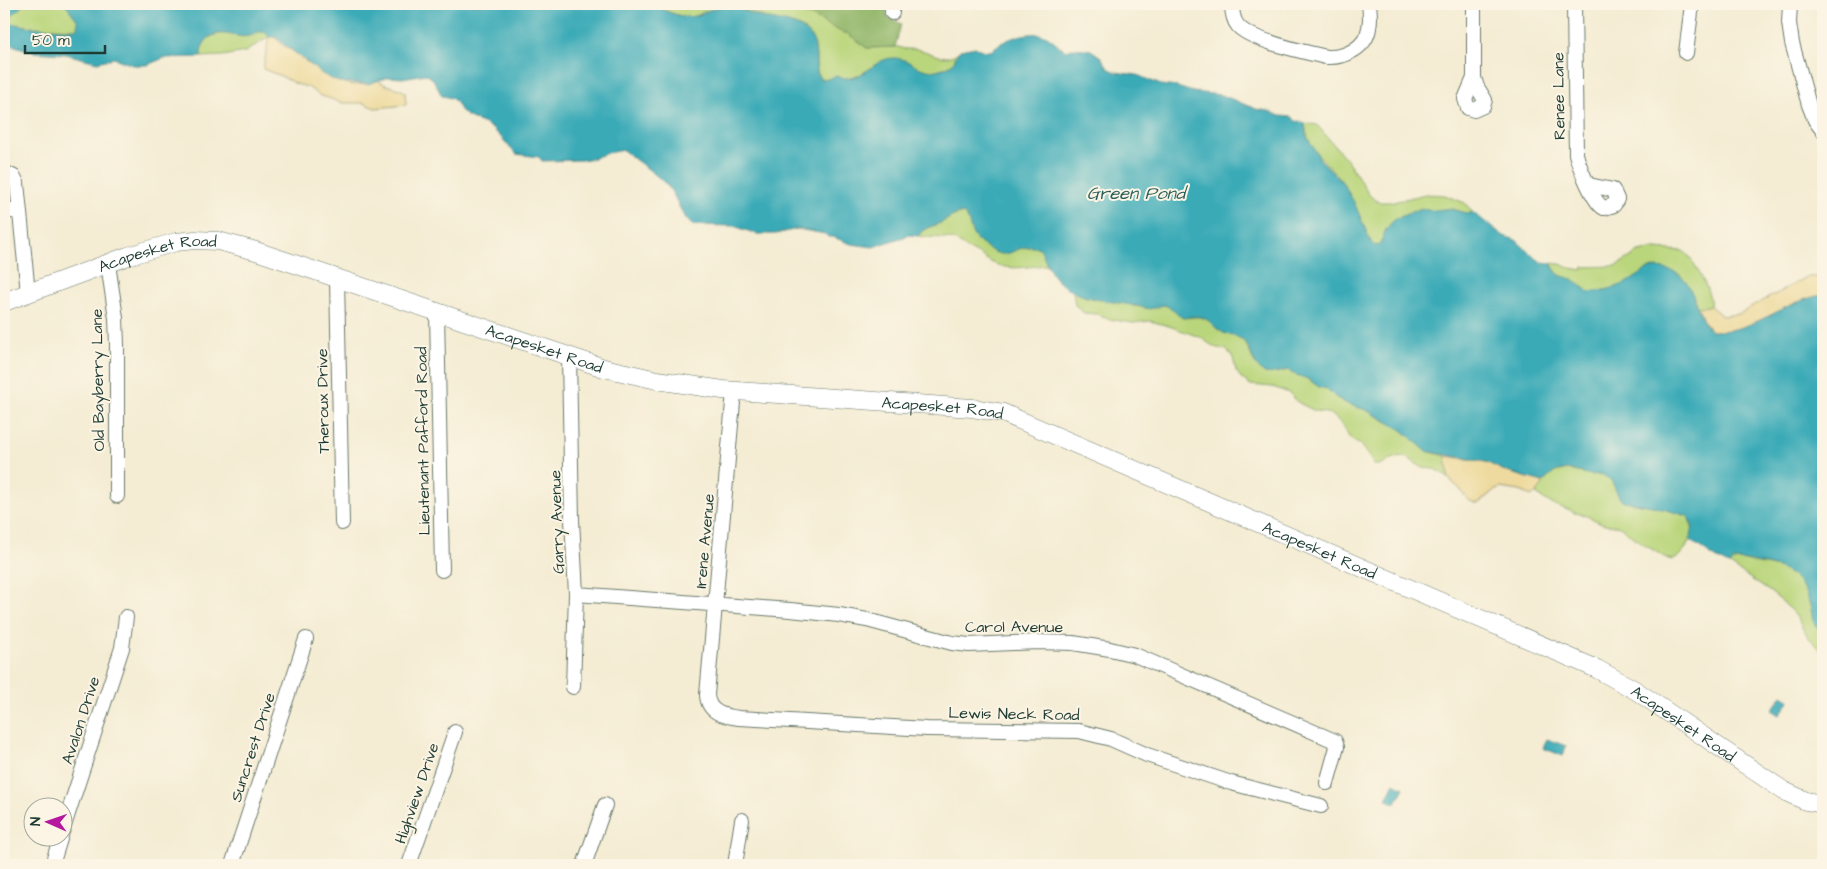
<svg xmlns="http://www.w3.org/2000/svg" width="1827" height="869" font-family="'Architects Daughter',sans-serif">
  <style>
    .green { fill: #bad67b; stroke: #6c8a58 }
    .forest { fill: #93b76b; stroke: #597a50 }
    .sand { fill: #eeda9e; stroke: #868c69 }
    .water { fill: #3aaab7; stroke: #2c7476 }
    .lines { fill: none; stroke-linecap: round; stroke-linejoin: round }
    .minor-casing { stroke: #6a7a6c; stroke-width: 16 }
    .major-casing { stroke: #6a7a6c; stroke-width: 19 }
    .minor { stroke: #fff; stroke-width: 14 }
    .major { stroke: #fff; stroke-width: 18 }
    .labels { text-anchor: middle; stroke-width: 4; stroke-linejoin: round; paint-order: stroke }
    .street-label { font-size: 16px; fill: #1f3d34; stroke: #fcf5e5 }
    .water-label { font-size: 18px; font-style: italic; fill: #275e5b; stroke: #fcf5e5 }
  </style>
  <rect width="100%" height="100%" fill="#fcf5e5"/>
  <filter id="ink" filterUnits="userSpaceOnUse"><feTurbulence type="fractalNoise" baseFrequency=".02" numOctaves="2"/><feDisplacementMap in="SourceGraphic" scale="10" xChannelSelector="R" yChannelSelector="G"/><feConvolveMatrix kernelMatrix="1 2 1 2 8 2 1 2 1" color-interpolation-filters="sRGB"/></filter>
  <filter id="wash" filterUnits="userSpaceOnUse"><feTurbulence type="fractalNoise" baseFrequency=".0096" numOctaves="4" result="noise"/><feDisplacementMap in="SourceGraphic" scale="20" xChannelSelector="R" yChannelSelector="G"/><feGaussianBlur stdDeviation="1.12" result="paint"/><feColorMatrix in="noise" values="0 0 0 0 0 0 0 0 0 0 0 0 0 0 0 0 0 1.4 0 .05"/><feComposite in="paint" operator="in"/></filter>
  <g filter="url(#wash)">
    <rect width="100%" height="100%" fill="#f4ecd3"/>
    <path class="green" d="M24,4H65L78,21L77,29L32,27L9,23L6,21Z
      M653,4H757L763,8L779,13L798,12L812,16L847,33L867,48L899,47C905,50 909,49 915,49C929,50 945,64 958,52L953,63L946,67L932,71L920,69L902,59L884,61L855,77L846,79L835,76L828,79H820C813,66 820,48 810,35C799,21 779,23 764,17C758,15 742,8 736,8C725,7 716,9 706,11C702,11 700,15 696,16C681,19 666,11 653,4Z
      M256,31L266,33L269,37L245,52L223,56L201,57C200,44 209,34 222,34C234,33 247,42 256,31Z
      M1305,123L1317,125L1347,160L1364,186L1368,194L1378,202H1393L1425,194L1445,195L1465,203L1472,212L1469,214L1450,208L1434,211L1418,209L1410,211L1391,223L1379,244L1375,246L1371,242C1362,224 1354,200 1343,183C1328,162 1307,151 1305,123Z
      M963,213C972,220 969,233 978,241C1009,268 1013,241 1041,248L1047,265C1029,266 1008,272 991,262C982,257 977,251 966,249C955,234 934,239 918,236C925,226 934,227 944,221C952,217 954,215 963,213Z
      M1655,249L1683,251L1687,254C1695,264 1713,294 1710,306L1698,307C1690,297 1690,281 1679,274C1672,270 1657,267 1649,269C1644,270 1640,275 1636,278C1622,287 1605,291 1589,292L1578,283L1558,274L1551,263L1566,265L1571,268L1582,270L1583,267L1616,266L1639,252Z
      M1073,291L1086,297L1129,303L1132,306L1157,308C1167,300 1174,313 1183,318L1200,317L1208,320L1225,334H1232L1240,338L1246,344L1255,364L1276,373L1288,370L1308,379L1319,387L1327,389L1335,397L1347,404L1366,410L1402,430L1426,451L1446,456L1449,479L1442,473L1434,469L1423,468L1406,457L1394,458L1382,465H1374L1362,446L1350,439L1342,424L1331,414L1315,411L1299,403L1289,393L1273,387L1251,385L1242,379L1236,371L1233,358L1227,350L1214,347L1200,337L1169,326L1150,321L1133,323L1114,320L1102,317L1098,314L1084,313L1075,305Z
      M1568,469C1579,475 1598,472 1606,476C1617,482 1614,496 1624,501L1652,506L1688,516L1693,531L1686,548L1676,559L1672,560L1666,558L1634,538L1620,526L1604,524L1582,514L1574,513L1570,510L1562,508L1552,504L1536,494L1542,486L1543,482L1555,472Z
      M1741,560C1774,570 1796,562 1809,602C1814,618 1809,621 1823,633V652L1807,636L1796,616L1784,603L1769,591L1730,565L1733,561Z"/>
    <path class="forest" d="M757,4H811L816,6L819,4H870L878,6L886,4L887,17L901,24L895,47L867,48L847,33H843L812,16L798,12L779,13L763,8Z"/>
    <path class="sand" d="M272,36C276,38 278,41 281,44C313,61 337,98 378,80C385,87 396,86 405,92L406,105L375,108L363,103H343L319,95L308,87L296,84L281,76L263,69L269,37Z
      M1807,277H1823V295C1782,301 1756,333 1711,331L1703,320L1698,307L1710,306L1722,316L1739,314Z
      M1446,456L1486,462L1507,472L1543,482C1542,488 1537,493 1532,496L1520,491L1500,488L1492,492L1479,503H1475L1468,500L1460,489L1449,479Z"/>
    <path class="water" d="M4,4H24L6,21L9,23L32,27L72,30L77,28L78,21L65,4H653C665,11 681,19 696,16C703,14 712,7 721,7C742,6 750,15 768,19C781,21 800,24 810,35C820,48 812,66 820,79H828L835,76C865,85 870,59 893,58C911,57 920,76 941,69C945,68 949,66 952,64C955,60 957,54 960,50L975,47L984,51H991C1002,39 1031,29 1047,36C1054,40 1059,47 1066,51L1075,48L1091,50L1101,57L1108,68L1116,72L1137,75L1161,85L1177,87L1193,92L1222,95L1256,109L1268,111L1280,116L1292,117L1296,121L1305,123L1306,135L1320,159L1343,183L1354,202L1371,242L1375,246L1380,244L1386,229L1395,219L1422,208C1430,213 1440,208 1449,209C1456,209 1462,213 1469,214L1472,212L1504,236L1516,240L1534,257L1542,262L1551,263C1559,280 1563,274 1576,281C1580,284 1584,289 1588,292C1605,291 1622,287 1636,277C1641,275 1644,270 1649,269C1660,266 1678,271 1685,280C1696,294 1697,319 1711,331C1756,333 1782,301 1823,295V633C1808,619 1815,619 1809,602C1801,577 1786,568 1761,564C1752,562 1742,559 1733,561L1730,565C1722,564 1699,546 1690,540L1693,527L1688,516L1652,506L1624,501L1620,499L1611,480L1601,474L1591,475L1567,469L1555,472L1543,482L1507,472L1486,462L1426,451L1402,430L1378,416L1366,410L1347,404L1335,397L1327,389L1319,387L1308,379L1291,373L1288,370C1283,371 1270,375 1265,373C1254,368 1253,355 1247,345C1241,335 1232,337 1224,333C1215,330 1211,320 1202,317C1196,315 1189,317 1183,318C1177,315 1170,306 1164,305C1158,304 1154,311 1145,308C1117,300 1078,303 1056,279C1048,270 1045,258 1040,248C1010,240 1012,271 977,240C969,233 971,220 963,213C954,215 952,217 944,221C934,227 925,226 918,236L910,235L873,247L851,244L833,237H828L825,234L797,229L776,234H757L734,226L692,225C681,216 678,200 669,188C660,176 636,161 623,150L607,153L594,158L582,160L542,161L539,157L516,154C507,145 497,130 485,124C479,122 473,119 467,116C452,107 463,99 442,96L433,79L426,74L402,78L389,77L368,84L338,82L322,74L275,37H269C262,26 257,35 249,36C241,38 234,35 226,34C211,31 200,43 201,57L164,58L147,65H133L114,58L97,62L66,54L34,52L15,46L7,41H4Z
      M1782,695L1790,700L1780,715L1772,710Z
      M1547,739L1566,746L1563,756L1543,748Z
      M1394,783L1404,788L1395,804L1386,799Z"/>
  </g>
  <g filter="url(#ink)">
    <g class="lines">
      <g class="minor-casing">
        <path id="minor" d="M892,4V13
          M1232,4C1232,12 1233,20 1238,26C1251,41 1306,52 1326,57C1345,58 1366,48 1369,28C1371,20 1370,12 1369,4
          M1474,4V78
          M1574,4L1576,154C1579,166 1594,204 1604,208L1614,205L1617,199L1613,190L1589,185
          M1790,4L1789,23L1792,43L1809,105L1815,120L1823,131
          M1686,53L1692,4
          M1474,78L1477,87L1485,100L1483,106L1474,110L1468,108L1465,99Z
          M4,172L14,177L17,183L28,293
          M4,209L20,213
          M108,264L116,318L117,345V496
          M337,279L342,523
          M437,312L442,570
          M569,356L572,520L576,594L573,687
          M734,391L707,695C708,713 724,716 739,718L927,729L1079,731L1111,739L1147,755L1231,783L1321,806
          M576,594L790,610L839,615L867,620L952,643L969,645L1038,642L1073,643L1110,649L1135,655L1335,741L1337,747L1327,783
          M62,832L122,648L126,617
          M52,865L61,836
          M232,865L306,639
          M409,865L455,732
          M584,865L605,805
          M735,865L742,820"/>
      </g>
      <g class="major-casing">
        <g id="major">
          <path id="s1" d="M4,302L128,256L176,242L195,240L218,241L256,251L604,368L657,380L723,390L972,408L1003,413L1597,669L1635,690L1784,791L1806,801L1823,804"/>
        </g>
      </g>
      <use href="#minor" class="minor"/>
      <use href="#major" class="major"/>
    </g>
  </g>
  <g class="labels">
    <g class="street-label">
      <text transform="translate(1558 96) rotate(-91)" y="6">Renee Lane</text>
      <text dy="6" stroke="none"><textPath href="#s1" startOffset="162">Acapesket Road</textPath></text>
      <text dy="6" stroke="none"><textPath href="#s1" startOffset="568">Acapesket Road</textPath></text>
      <text transform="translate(97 380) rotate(-91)" y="6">Old Bayberry Lane</text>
      <text transform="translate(322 401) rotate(-91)" y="6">Theroux Drive</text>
      <text dy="6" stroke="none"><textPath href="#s1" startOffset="972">Acapesket Road</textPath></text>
      <text transform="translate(422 441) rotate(-91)" y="6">Lieutenant Pafford Road</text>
      <text transform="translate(556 522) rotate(-92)" y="6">Garry Avenue</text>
      <text transform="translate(704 541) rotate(-85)" y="6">Irene Avenue</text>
      <text dy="6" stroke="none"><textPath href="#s1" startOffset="1378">Acapesket Road</textPath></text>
      <text x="1014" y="632">Carol Avenue</text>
      <text transform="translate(1014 713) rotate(1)" y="6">Lewis Neck Road</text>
      <text transform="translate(80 720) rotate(-72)" y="6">Avalon Drive</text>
      <text dy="6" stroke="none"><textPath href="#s1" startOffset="1782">Acapesket Road</textPath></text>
      <text transform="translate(252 747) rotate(-72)" y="6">Suncrest Drive</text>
      <text transform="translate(416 793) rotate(-71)" y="6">Highview Drive</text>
    </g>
    <g class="water-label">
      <text x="1136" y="199">Green Pond</text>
    </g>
  </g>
  <rect width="1827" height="869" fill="none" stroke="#fcf5e5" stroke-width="20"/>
  <g transform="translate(48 822) rotate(272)"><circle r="24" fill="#fcf5e5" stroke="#a4ab9e"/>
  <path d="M0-4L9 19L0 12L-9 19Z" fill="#b5179e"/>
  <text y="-8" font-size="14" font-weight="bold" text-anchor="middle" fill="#1f3d34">N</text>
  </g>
  <path d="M25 45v8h80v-8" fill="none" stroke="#1f3d34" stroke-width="2.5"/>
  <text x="32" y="45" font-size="15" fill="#1f3d34" stroke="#fcf5e5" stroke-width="4" paint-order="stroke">50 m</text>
</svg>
